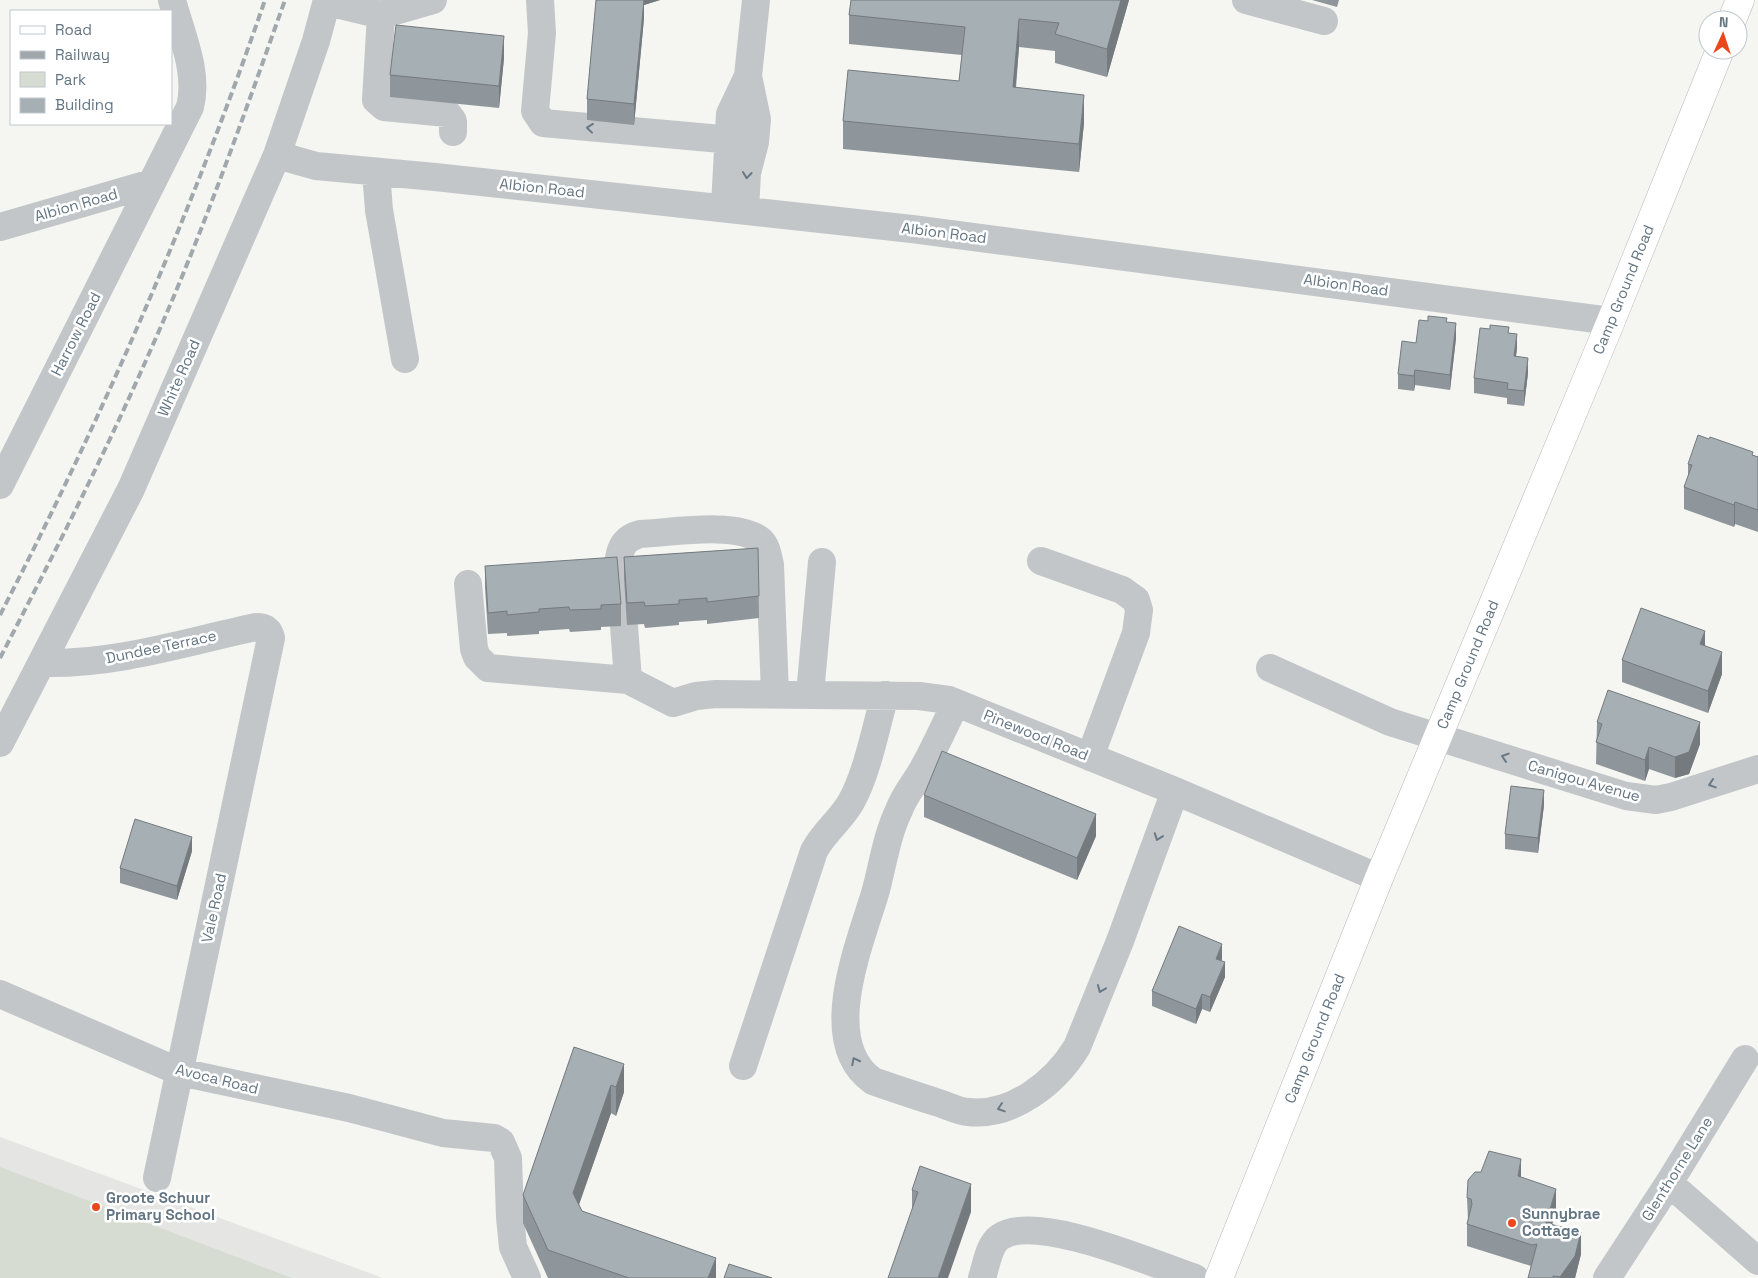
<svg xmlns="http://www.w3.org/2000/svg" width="1758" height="1278" font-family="'Space Grotesk',sans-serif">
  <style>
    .built { fill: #e5e6e4 }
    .green { fill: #d6dcd2 }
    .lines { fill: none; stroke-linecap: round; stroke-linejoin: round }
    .major-casing { stroke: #b5b9bd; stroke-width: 29 }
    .minor { stroke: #c2c6c9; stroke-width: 28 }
    .major { stroke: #fff; stroke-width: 28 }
    .rail { stroke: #a0a7ad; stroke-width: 4; stroke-dasharray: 8 4; stroke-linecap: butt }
    .wall { fill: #8f969b }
    .shaded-wall { fill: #747a7e }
    .building { fill: #a6afb4; stroke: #747a7e }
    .oneway { stroke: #687986 }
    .poi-dot { fill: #ea481c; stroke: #fff; stroke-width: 2 }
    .labels { text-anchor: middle; stroke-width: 5; stroke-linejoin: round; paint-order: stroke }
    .street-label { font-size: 15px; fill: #637583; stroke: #fff }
    .poi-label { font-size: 15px; font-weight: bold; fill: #637583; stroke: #fff; text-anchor: start }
  </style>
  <rect width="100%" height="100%" fill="#f5f5f1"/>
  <path class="built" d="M0,1137L383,1278H0Z"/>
  <path class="green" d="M0,1167L292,1278H0Z"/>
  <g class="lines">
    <g class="major-casing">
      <g id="major">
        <path d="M1732,20L1740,0"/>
        <path id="s1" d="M1219,1278L1379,878L1611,321L1720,50"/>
      </g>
    </g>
    <path class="minor" d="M540,0L542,33L535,111L543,123L755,142
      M1246,0L1324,21
      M327,2L381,15L433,0
      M381,15L376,100L384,107L447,113L453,121V132
      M277,155L316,166L435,177L912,229L1611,321
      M376,172L379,210L405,359
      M725,205L730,114L748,76
      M745,210L747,173L755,142L757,119L748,76L756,0
      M0,227L152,183
      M0,485L190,107C199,72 181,34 172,0
      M1041,561L1122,590L1136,600L1139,610L1136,633L1090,757
      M468,584L474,649L477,657L488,668L628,680L619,558C621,545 626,538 640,534C670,533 736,521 760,540C767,546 768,557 770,565L775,694
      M42,663C115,665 186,642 256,627C265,627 269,629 271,638L157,1178
      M1270,668L1390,722L1626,796L1656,800L1671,797L1758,769
      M628,680L673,703L696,696L716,694L919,696L949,700L1175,791L1379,878
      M810,694L822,562
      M956,703C945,724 936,746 924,767C916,782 905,794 899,810C887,835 883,863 876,890C861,942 817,1042 873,1081C895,1089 917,1096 939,1103C948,1106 958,1111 968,1112C1012,1117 1055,1083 1077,1047L1120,941L1175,791
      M0,743L131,489L277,155L316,41L327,0
      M0,994L180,1072L349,1108L443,1133L494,1138L501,1142L508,1158L510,1217L513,1247L527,1278
      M743,1066L814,851C824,832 841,820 851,802C867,774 876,727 885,695
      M1669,1183L1758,1261
      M982,1278C986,1266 989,1244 1000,1237C1036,1212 1156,1265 1195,1278
      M1607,1278L1669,1183L1745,1059"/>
    <use href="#major" class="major"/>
    <path class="rail" d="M0,615C103,416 192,212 265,0
      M0,658C53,556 105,454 151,349C202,235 243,118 285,0"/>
  </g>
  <path class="wall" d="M596,0H660L644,5V18L634,125L587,120V99Z
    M851,0H1129L1107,77L1055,63V51L1019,47L1016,88L1084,123L1079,172L843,149V121L959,81L962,55L849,44V15Z
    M1312,0H1339L1337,7Z
    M504,58L499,108L390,97V75Z
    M1447,322L1456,338L1450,390L1415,385L1414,391L1398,389V374L1416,343Z
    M1509,333L1517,348L1516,356L1528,373L1524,406L1507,404V398L1474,393V378Z
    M1753,455L1758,457V532L1735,524L1734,527L1684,509V487L1688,477V464Z
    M758,548L759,618L707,624V620L679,622V625L645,628L644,624L627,625L624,579V557Z
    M485,566L621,604V626L601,627V630L570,632L569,629L539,631V634L507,636V633L488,634L485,588Z
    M1705,645L1722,674L1708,713L1622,682V660Z
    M1597,722L1700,744L1689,774L1675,778L1649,769L1645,781L1596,764Z
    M924,795L1096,836L1077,880L924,817Z
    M1544,805L1538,853L1505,849V834Z
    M192,851L177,900L120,883V868Z
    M1222,959L1221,961L1225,977L1210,1012L1202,1009L1196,1024L1152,1006V991Z
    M574,1047L624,1092L616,1116L611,1113L579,1205L582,1211L716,1278H548L523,1223V1195Z
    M1521,1177L1556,1211L1552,1225L1581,1254L1575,1278H1528L1531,1266L1467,1246V1224L1468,1220L1467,1198Z
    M912,1190L971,1212L912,1209Z"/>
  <path class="shaded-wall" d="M622,0H660L644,5V18L634,125V104Z
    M1121,0H1129L1107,77V49Z
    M1019,19V47L1013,116V87Z
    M504,36V58L499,108V86Z
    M1084,95V123L1079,172V144Z
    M1456,323V338L1450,390V375Z
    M1517,334V348L1514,371V356Z
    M1528,358V373L1524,406V391Z
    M1415,370V385L1414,391V376Z
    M1735,502V524L1734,527V505Z
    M1705,631V653L1700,644Z
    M1722,652V674L1708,713V691Z
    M1700,722V744L1689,774L1675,778V757Z
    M1649,747V769L1645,781V760Z
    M1544,790V805L1538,853V838Z
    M1096,814V836L1077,880V858Z
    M192,837V851L177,900V886Z
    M1222,944V959L1216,974V959Z
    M1225,962V977L1210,1012V997Z
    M1202,994V1009L1196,1024V1009Z
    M624,1064V1092L616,1116V1087Z
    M611,1085V1113L573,1221V1193Z
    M1521,1159V1181L1518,1176Z
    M971,1184V1212L948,1278H938Z
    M1556,1189V1211L1546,1245V1223Z
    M1581,1232V1254L1575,1278H1560Z
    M716,1258V1278H708Z"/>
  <path class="building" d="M596,0H644L634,104L587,99Z
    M851,0H1121L1107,49L1055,34L1059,23L1019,19L1013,87L1084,95L1079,144L843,121L848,70L959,81L965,27L849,15Z
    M396,25L504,36L499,86L390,75Z
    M1428,316L1447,318L1446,322L1456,323L1450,375L1415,370L1414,376L1398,374L1402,341L1416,343L1419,320L1428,321Z
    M1490,325L1509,327L1508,333L1517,334L1514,356L1528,358L1524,391L1507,389L1508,383L1474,378L1480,328L1490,329Z
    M1698,435L1709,439L1710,437L1753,452L1752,455L1758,457V510L1735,502L1734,505L1684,487L1692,465L1688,464Z
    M758,548L759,596L707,602V598L679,600V604L645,606L644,602L627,603L624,557Z
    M617,557L621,604L601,605V609L570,610L569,607L539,609V612L507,615V611L488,613L485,566Z
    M1641,608L1705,631L1700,644L1722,652L1708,691L1622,660Z
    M1608,690L1700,722L1689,752L1675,757L1649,747L1645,760L1596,742L1602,724L1597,722Z
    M942,751L1096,814L1077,858L924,795Z
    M1511,786L1544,790L1538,838L1505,834Z
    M135,819L192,837L177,886L120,868Z
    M1179,926L1222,944L1216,959L1225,962L1210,997L1202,994L1196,1009L1152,991Z
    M574,1047L624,1064L616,1087L611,1085L573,1193L582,1211L716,1258L708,1278H629L548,1250L523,1195Z
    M1489,1151L1521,1159L1518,1176L1556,1189L1546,1223L1581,1232L1575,1256L1560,1277L1553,1276V1278H1528L1537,1244L1532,1245L1467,1224L1472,1204L1471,1199L1467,1198L1468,1180L1475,1172H1481Z
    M920,1166L971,1184L938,1278H888L918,1192L912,1190Z
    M729,1264L772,1278H724Z"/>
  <defs><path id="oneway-chevron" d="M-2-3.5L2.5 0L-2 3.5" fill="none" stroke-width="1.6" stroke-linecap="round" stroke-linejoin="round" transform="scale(1.25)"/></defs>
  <g class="oneway">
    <use href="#oneway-chevron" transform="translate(590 128) rotate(-174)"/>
    <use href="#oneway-chevron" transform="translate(747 175) rotate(96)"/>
    <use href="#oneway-chevron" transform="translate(1505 757) rotate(-162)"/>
    <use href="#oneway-chevron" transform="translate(1712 784) rotate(162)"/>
    <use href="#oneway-chevron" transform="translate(1158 837) rotate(110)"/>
    <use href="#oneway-chevron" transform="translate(1101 989) rotate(112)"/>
    <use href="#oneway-chevron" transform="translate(855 1061) rotate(-117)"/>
    <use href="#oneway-chevron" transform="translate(1001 1108) rotate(161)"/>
  </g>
  <g class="poi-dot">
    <circle cx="96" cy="1207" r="5"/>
    <circle cx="1512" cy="1223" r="5"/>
  </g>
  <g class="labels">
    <g class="street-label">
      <text transform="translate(542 188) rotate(6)" y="5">Albion Road</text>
      <text transform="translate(76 205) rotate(-16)" y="5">Albion Road</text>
      <text transform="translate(944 233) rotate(7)" y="5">Albion Road</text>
      <text transform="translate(1346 285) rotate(8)" y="5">Albion Road</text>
      <text dy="5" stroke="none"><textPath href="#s1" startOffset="1068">Camp Ground Road</textPath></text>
      <text transform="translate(76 334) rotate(-63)" y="5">Harrow Road</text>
      <text transform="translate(179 378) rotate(-66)" y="5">White Road</text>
      <text transform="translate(161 647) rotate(-12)" y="5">Dundee Terrace</text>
      <text dy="5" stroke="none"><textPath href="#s1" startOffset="662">Camp Ground Road</textPath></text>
      <text transform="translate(1036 735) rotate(22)" y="5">Pinewood Road</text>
      <text transform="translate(1584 781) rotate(16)" y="5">Canigou Avenue</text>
      <text transform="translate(214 908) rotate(-78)" y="5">Vale Road</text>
      <text dy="5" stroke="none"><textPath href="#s1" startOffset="258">Camp Ground Road</textPath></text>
      <text transform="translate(217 1079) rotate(14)" y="5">Avoca Road</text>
      <text transform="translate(1677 1169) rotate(-58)" y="5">Glenthorne Lane</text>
    </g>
    <g class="poi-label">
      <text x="106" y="1203">Groote Schuur<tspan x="106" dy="17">Primary School</tspan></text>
      <text x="1522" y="1219">Sunnybrae<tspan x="1522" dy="17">Cottage</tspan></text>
    </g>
  </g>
  <rect x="10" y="10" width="162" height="115" fill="#ffffff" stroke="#c1c8cd"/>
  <rect x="20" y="26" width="25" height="8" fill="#ffffff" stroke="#c1c8cd"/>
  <text x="55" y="35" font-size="15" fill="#637583">Road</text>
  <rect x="20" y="51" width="25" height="8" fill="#a0a7ad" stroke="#c1c8cd"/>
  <text x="55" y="60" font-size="15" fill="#637583">Railway</text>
  <rect x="20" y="72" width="25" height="15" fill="#d6dcd2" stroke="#c1c8cd"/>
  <text x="55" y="85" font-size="15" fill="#637583">Park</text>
  <rect x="20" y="98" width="25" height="15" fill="#a6afb4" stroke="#c1c8cd"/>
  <text x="55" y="110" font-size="15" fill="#637583">Building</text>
  <g transform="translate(1723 35) rotate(3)"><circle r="24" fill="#ffffff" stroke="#c1c8cd"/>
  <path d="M0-4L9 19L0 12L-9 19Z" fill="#ea481c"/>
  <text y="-8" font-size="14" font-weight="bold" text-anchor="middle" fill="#637583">N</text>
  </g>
</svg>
